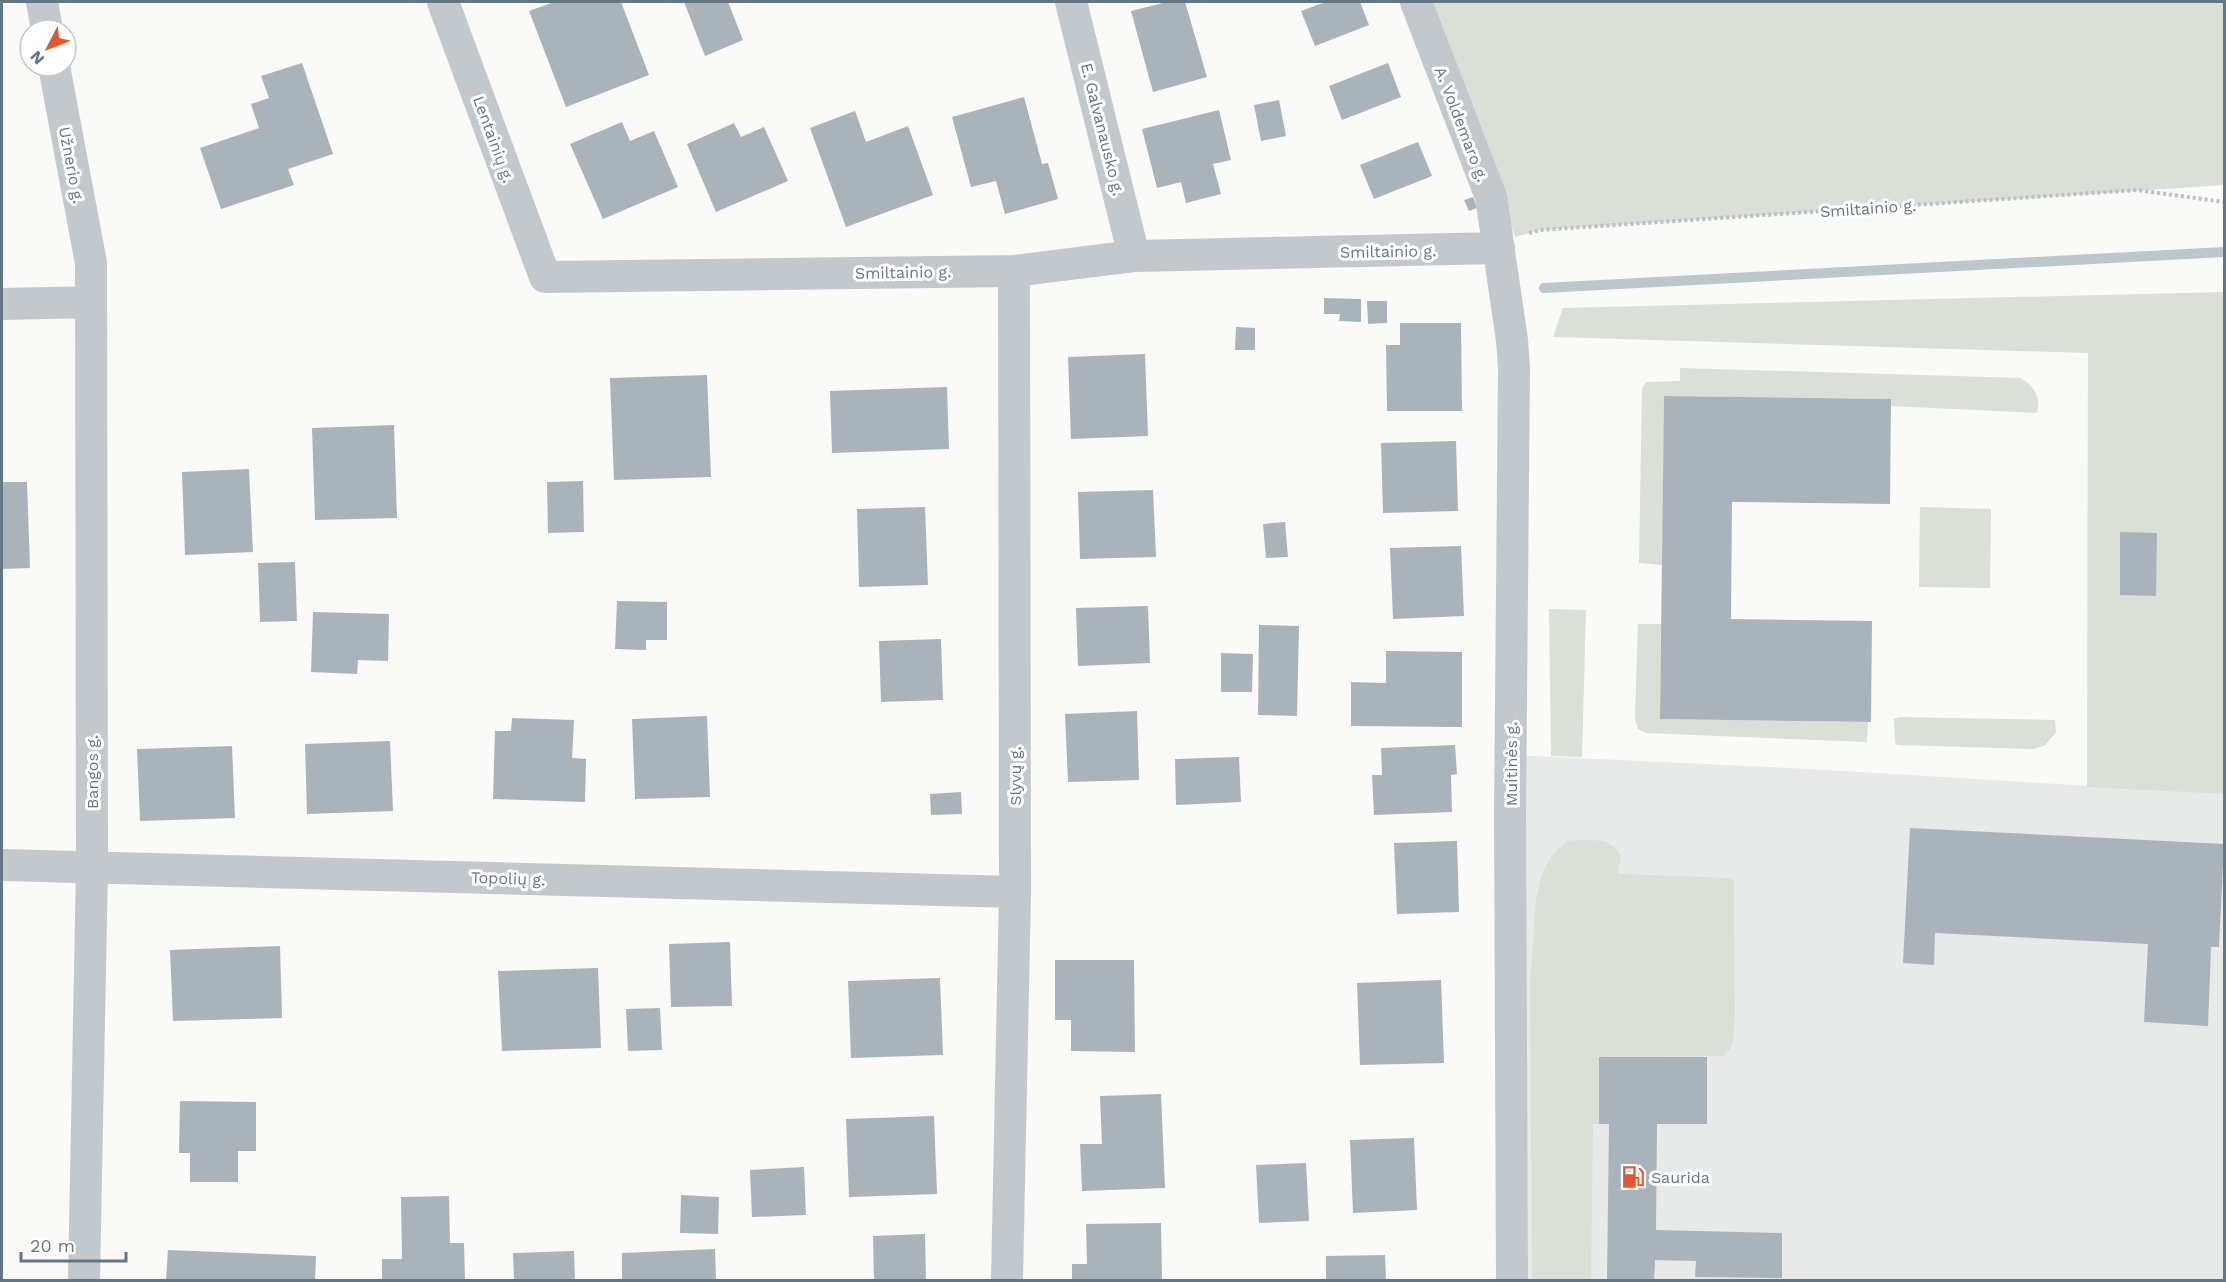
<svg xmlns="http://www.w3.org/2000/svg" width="2226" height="1282" font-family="'Work Sans',sans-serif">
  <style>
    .built { fill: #e8e9e9 }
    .green { fill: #dadfd7 }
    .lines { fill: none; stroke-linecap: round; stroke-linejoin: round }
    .stream { stroke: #bbc7cb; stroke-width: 10 }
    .building { fill: #aab3b9 }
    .path { stroke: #bbbfc2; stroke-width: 4; stroke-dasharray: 3 3; stroke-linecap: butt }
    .minor { stroke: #c3c8cc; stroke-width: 32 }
    .labels { text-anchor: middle; stroke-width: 6; stroke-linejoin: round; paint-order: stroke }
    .street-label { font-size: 16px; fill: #657683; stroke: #fff }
    .poi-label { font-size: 16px; fill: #657683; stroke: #fff; text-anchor: start }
  </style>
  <rect width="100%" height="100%" fill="#fafaf8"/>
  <path class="built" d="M1511,755L1810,769L2224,794V1280H1512Z"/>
  <path class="green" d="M1428,2H2224V185L1540,230L1515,237Z
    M2224,292V794L2087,787L2088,353L1553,337L1563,308Z
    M1680,368L2021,378C2034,386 2041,397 2037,413L1891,406V399L1664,396L1662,565L1639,563L1642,388L1646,382L1680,381Z
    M1920,507L1991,509L1990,588L1919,587Z
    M1549,609L1586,610L1582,757L1551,756Z
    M1638,624H1661L1660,719L1868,722L1867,742L1646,733L1638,729L1635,719Z
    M1899,717L2055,720L2056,733L2044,746L2033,749L1897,745L1895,743L1894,719Z
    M1578,840C1596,840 1611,838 1621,856L1618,874L1730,878L1734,881L1735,1018L1732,1046L1724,1056L1599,1057V1124H1593L1591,1280H1532L1530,983L1536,900L1541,876L1552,855L1567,841Z"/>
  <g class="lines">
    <path class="stream" d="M1544,288L2224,252"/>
  </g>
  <path class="building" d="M554,2H621L649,75L566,107L529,11Z
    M684,2H728L743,40L705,56Z
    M1167,2H1185L1207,77L1153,92L1131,11Z
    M1326,2H1360L1369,25L1315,46L1301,11Z
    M302,63L333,154L288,169L294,185L221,209L200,148L259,128L251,104L269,98L261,76Z
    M1388,63L1401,97L1342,120L1329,86Z
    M1024,97L1042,164L1048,163L1058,199L1005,214L996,181L971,187L952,117Z
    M1279,100L1286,136L1261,141L1254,105Z
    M1219,110L1231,160L1213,164L1221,194L1186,203L1181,182L1157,188L1142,129Z
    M855,111L866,142L908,126L933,195L846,227L810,128Z
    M622,122L630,141L654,131L678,187L603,219L570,144Z
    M734,123L741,137L764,127L788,181L716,212L687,144Z
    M1418,142L1432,176L1374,199L1360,165Z
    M1473,197L1477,208L1469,211L1464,200Z
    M1324,298L1361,299V322L1339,321L1340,314H1324Z
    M1367,301H1387V323L1368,324Z
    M1400,323H1461L1462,411H1387L1386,345H1400Z
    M1236,327L1255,328V350H1235Z
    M1145,354L1148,436L1071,439L1068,357Z
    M707,375L711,477L614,480L610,378Z
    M947,387L949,449L832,453L830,391Z
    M1664,396L1891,399L1890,504L1732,502L1731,619L1872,621L1871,722L1660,719Z
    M394,425L397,518L315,520L312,428Z
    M1456,441L1458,511L1383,513L1381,443Z
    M249,469L253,552L185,555L182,472Z
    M583,481L584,532L548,533L547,482Z
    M2,482H27L30,568L2,569Z
    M1153,490L1156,557L1080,559L1078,492Z
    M925,507L928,585L859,587L857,509Z
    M1285,522L1288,557L1266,558L1263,524Z
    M2120,532L2157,533L2156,596L2120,595Z
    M1461,546L1464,616L1393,619L1390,548Z
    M295,562L297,621L260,622L258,563Z
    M617,601L667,602V640H646V650L615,649Z
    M1148,606L1150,663L1078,666L1076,608Z
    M313,612L389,614L388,661L358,660L357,674L311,672Z
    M1259,625L1299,626L1297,716L1258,715Z
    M941,639L943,700L881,702L879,641Z
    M1386,651L1462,652V727L1351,726V682L1386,683Z
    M1221,653L1253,654L1252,692H1221Z
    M1137,711L1139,780L1068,782L1065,714Z
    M707,716L710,797L635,799L632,719Z
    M512,718L574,720L572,758L586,759L585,802L493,799L495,731H511Z
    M390,741L393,811L307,814L305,744Z
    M1455,745L1457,774L1451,775L1452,812L1374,815L1372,775H1382L1381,748Z
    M232,746L235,818L140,821L137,749Z
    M1239,757L1241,802L1176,805L1175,759Z
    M961,792L962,814L931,815L930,794Z
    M1910,828L2224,844L2219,947H2211L2208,1026L2144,1022L2148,944L1935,933L1934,965L1903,963Z
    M1457,841L1459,912L1397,914L1394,843Z
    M730,942L732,1006L671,1007L669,944Z
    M280,946L282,1018L173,1021L170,950Z
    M1055,960H1134L1135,1052L1071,1051V1020H1055Z
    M598,968L601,1048L502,1051L498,971Z
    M940,978L943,1055L851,1058L848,981Z
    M1441,980L1444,1063L1360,1065L1357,983Z
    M660,1008L662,1050L628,1051L626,1009Z
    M1599,1057H1707V1124H1657L1656,1230L1782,1233V1278L1695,1277L1696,1261L1655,1260L1654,1280H1607L1609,1124H1599Z
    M1161,1094L1165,1188L1082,1191L1080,1144H1102L1100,1096Z
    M180,1101L256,1102V1151H238V1182H190V1153H179Z
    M934,1116L937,1194L849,1197L846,1119Z
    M1414,1138L1417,1210L1353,1213L1350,1140Z
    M1306,1163L1309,1221L1259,1223L1256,1165Z
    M804,1167L806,1215L752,1217L750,1170Z
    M681,1195L719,1197L718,1234L680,1233Z
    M449,1196L450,1243H464L465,1280H382V1259H402L401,1197Z
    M1161,1223L1162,1280H1072V1264H1087L1086,1224Z
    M925,1234L926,1280H874L873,1236Z
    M715,1249L716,1280H622V1253Z
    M168,1250L316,1256L315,1280H166Z
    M574,1251L575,1280H514L513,1253Z
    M1385,1255L1386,1280H1326V1256Z"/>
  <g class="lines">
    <path class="path" d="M1529,233L1540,230L2137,190L2224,202"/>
    <path class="minor" d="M42,2L47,30
      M443,2L545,277L1014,271L1134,256L1499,248
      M1071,2L1134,256
      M1416,2L1491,197L1512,340L1514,368L1510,814L1512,1280
      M54,66L91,263L92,867L84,1280
      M2,304L91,302
      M2,865L1015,892
      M1007,1280L1015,892L1014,271"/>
  </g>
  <defs>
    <g id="fuel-bare" transform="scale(1.8)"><path d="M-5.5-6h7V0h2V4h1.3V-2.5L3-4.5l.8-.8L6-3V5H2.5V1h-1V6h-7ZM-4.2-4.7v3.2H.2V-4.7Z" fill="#e4572e" stroke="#fff" stroke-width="2.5" paint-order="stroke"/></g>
  </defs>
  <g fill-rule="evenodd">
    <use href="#fuel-bare" x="1633" y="1177"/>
  </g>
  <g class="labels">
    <g class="street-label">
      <text transform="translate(1462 124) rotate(69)" y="6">A. Voldemaro g.</text>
      <text transform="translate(1103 129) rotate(76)" y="6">E. Galvanausko g.</text>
      <text transform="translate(494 139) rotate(70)" y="6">Lentainių g.</text>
      <text transform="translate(72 165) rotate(79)" y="6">Užnerio g.</text>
      <text transform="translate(1868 208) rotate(-4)" y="6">Smiltainio g.</text>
      <text transform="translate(1388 251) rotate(-1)" y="6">Smiltainio g.</text>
      <text transform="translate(903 272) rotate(-1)" y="6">Smiltainio g.</text>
      <text transform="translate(1511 764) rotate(-90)" y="6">Muitinės g.</text>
      <text transform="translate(92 772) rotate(-90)" y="6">Bangos g.</text>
      <text transform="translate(1015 776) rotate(-90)" y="6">Slyvų g.</text>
      <text transform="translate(508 878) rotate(2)" y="6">Topolių g.</text>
    </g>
    <g class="poi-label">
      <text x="1651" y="1183">Saurida</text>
    </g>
  </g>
  <rect width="2226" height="1282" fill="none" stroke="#657683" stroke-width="6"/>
  <g transform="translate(48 48) rotate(228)"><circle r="28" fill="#ffffff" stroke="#c1c8cd" stroke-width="1.5"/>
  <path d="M0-4.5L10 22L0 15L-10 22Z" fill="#e4572e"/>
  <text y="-9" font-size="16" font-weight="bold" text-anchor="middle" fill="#657683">N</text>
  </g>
  <path d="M21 1252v9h105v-9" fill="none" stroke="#657683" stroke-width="3"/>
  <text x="30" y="1252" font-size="18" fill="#657683" stroke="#ffffff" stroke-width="4.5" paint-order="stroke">20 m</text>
</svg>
